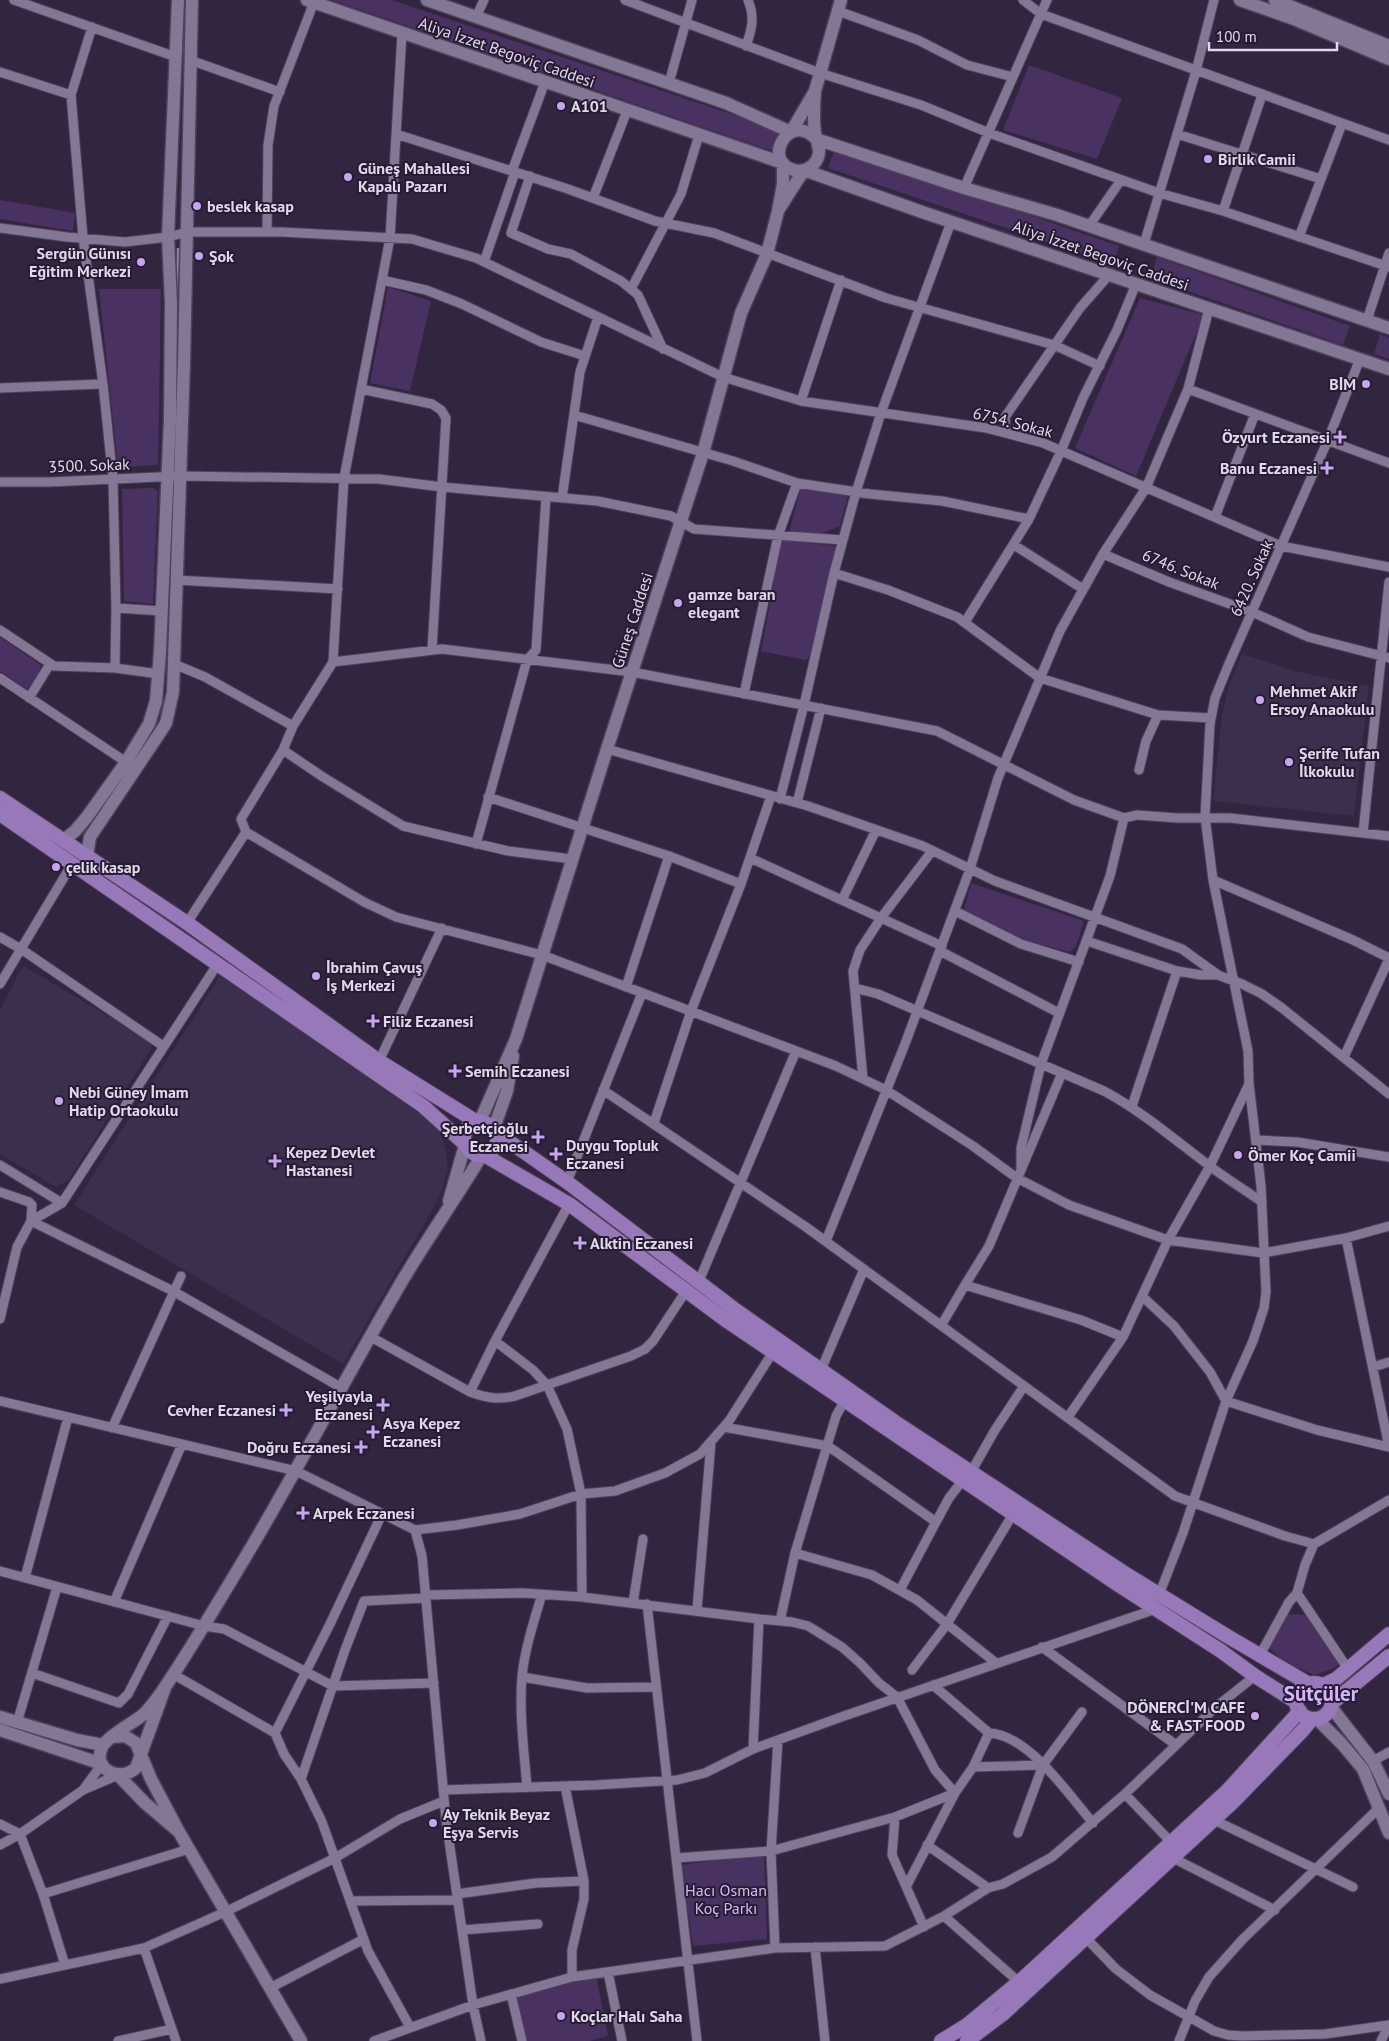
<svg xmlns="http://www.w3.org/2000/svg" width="1389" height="2041" font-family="'PT Sans',sans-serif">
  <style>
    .built { fill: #3c2e4d }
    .green { fill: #493261 }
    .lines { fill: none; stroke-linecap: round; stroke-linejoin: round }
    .stream { stroke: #967db1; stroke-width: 2.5 }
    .street-casing { stroke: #4d4258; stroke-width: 11 }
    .secondary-casing { stroke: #4d4258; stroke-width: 15 }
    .primary-casing { stroke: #4d4258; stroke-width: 16 }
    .street { stroke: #847695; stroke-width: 9 }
    .secondary { stroke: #847695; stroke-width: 12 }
    .primary { stroke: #9778b8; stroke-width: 14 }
    .poi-dot { fill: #c7a6ef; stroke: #271b34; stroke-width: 2 }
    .labels { text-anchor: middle; stroke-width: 4; stroke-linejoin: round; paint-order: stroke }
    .street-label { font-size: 16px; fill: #e0d9ea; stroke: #271b34 }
    .poi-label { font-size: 16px; font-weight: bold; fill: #e0d9ea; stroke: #271b34; text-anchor: start }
    .park-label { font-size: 16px; fill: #d5bbf5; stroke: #271b34 }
    .district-label { font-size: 21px; font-weight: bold; fill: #d5b6fb; stroke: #271b34 }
  </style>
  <rect width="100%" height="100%" fill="#31253f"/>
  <path class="built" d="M1242,654L1299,672L1369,686L1354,816L1213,801L1222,715L1229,685Z
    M25,967L151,1041V1049L69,1180L56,1187L0,1154V1010L20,971Z
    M220,976L398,1095L440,1129L446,1151L448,1171L439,1198L343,1364L74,1205Z"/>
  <path class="green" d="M332,0H392L779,130L773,151Z
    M1029,65L1122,98L1097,159L1003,130Z
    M835,148L1119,246L1113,264L828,168Z
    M0,200L75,213L73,231L0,219Z
    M1157,257L1350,326L1343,345L1151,278Z
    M388,287L431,301L410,391L370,383Z
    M99,289H161L158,465L118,467Z
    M1140,298L1204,315L1136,476L1075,448Z
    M1380,334L1389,338V359L1374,354Z
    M153,488L158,491L153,604L124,601L122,489Z
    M803,489L848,496L840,526L816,536L789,532L800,491Z
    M785,540L834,546L837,550L810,655L806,660L761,651L781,544Z
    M0,637L41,665L38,675L27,689L0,671Z
    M971,883L1084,921L1076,946L1070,952L1025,940L964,910Z
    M1297,1614L1309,1616L1340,1664L1330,1670L1314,1675L1285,1662L1268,1647L1286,1615Z
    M764,1854L767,1939L693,1946L681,1865Z
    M596,1976L608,2036L590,2041H524L513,1995Z"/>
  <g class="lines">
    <path class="stream" d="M177,293L178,249"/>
    <g class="street-casing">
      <path id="street" d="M14,0L176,57
        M625,0L820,73L921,105L989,133L1159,193L1223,211L1389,267
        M1023,0L1041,14L1389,140
        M838,11L918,40L967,65L1013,77
        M476,17L484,0
        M92,27L71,95L83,238L103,384L113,480L116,608L115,668
        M402,33L390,238L344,478L333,662L442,649L632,672L937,731L1074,800L1124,818L1137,815L1177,818H1230L1389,836
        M746,46C752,29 755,17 748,0
        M190,60L280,92
        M0,72L71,95
        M669,83L692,0
        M396,134L568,189L655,221L714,233L886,298L1054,345L1100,366
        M1177,134L1321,179
        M512,171L545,82
        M530,176L511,233L548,249L571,254L621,281L638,295L663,349
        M964,188L1047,0
        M593,198L627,111
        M1223,211L1262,95
        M1089,226L1121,180
        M0,228L67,237L125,242L168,237L187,232H282L412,239L476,258L723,377L801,401L986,428L1043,443L1281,546L1389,567
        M267,232L268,145L274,106L314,2
        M1299,237L1342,124
        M1144,244L1196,71L1214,0
        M484,262L515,172
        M382,280L426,290L462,304L541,342L585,356
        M631,289L681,194L699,135
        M1367,320L1389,253
        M0,388L103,384
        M361,389L432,404L441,410L446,418L432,649
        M1188,389L1389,463
        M801,401L841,280
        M574,415L733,461L797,483L870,494L942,501L1029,519
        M1006,432L1005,417L1080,308L1109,275
        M0,482H50L180,476L379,479L442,487L597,501L671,516L694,529L843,540
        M562,498L580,372L598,317
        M1215,517L1255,414
        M1014,545L1083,589
        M1103,554L1169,582L1252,612L1308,637L1389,658
        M834,573L856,492L881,413L951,222
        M176,580L338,589
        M116,608L162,611
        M965,622L1029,519L1061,451L1083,398L1117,330L1136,284
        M0,630L54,666L115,668L159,674
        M174,664L205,677L293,726
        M0,678L126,762
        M744,694L778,536L797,483
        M29,698L50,664
        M607,749L808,806L923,846L995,881L1182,949L1218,975
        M283,750L323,777L403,826L508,851L572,859
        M1139,770L1146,741L1158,715
        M488,797L669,856L741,884
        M780,799L804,705L834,573L888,590L957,617L1040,678L1158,715L1211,718
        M797,803L821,708
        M246,832L364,902L396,917L542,955L836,1066L886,1090L973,1146L1017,1178L1069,1205L1168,1240L1263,1253L1346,1238L1389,1226
        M1363,833L1389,582
        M476,844L527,660L536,650L546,497
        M750,858L942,946
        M1213,880L1353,940L1389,958
        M842,900L876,830
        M955,911L1021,944L1079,962
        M187,923L246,832L241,819L283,750L293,726L333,662
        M0,937L21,949L163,1046
        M1087,941L1177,971L1201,975H1218L1242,984L1262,994L1282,1008L1389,1094
        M940,951L1059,1013
        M0,984L72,864
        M626,987L669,856
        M855,988L878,994L1104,1091C1143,1112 1175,1140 1211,1167C1227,1179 1245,1190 1262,1202
        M1344,1057L1389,959
        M379,1061L442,928
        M863,1079L853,971L860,950L881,918L932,851
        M603,1090L806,1227L1175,1496L1285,1536L1314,1544
        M1132,1106L1177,971
        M654,1123L691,1011L741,884L771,796
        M1256,1140L1297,1142L1389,1157
        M0,1165L62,1203
        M1021,1168V1148L1041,1064L1110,876L1124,818
        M567,1182L642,993
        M0,1192L29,1202L32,1205L31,1221L173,1291L342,1388
        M1346,1238L1389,1447
        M826,1241L905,1044L970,869L998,778L1060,631L1103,554L1146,488L1188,389L1209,309
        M699,1281L796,1051
        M965,1285L989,1246L1062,1073
        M1143,1297L1174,1326L1210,1372L1226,1401L1317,1430L1389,1447
        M0,1319L17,1247L23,1236L31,1221L62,1203L217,965
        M942,1324L965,1285L1081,1320L1123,1337
        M371,1337L470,1392C487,1398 498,1400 515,1396L631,1356L645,1349L653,1341L686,1291
        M495,1341L533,1370L547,1385L567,1429L581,1494L582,1597
        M1373,1367L1389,1362
        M821,1370L864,1269
        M470,1392L495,1341L569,1204
        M0,1401L296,1471L415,1530L422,1556L446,1820L473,2005L481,2041
        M1068,1417L1123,1337L1168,1240L1210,1166L1249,1084
        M724,1427L828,1446L936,1522L900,1590
        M112,1428L181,1276
        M971,1472L995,1430L1024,1386
        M936,1522L949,1498L963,1480
        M415,1530L457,1525L520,1514L581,1494L615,1491L665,1473L700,1454L729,1421L773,1352
        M795,1553L872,1575L917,1600L996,1663
        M0,1571L204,1626L224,1629L333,1686L434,1683
        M25,1578L68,1417
        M426,1595L523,1593L582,1597L759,1619L792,1622L808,1626L842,1647L860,1663L879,1683L897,1697L935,1770L955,1793L907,1885
        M1159,1595L1183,1533L1226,1401L1253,1341L1264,1308L1266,1292L1261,1186L1249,1083L1248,1051L1213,880L1205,817L1210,724L1215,698L1228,666L1327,442L1360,359
        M114,1602L182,1444
        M633,1603L643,1539
        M647,1604L697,2041
        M697,1610L711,1442
        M780,1621L795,1553L836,1416L845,1400
        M1042,1647L1176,1745
        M1260,1655L1289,1602L1297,1593
        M1348,1669L1297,1593L1305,1565L1314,1544L1389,1500
        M912,1670L947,1624L1013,1514
        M32,1673L119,1703L128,1694L168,1616
        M173,1674L275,1733
        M522,1677L587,1688L656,1687
        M17,1723L57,1587
        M989,1733C1029,1735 1068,1794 1093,1823
        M753,1749L759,1619
        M1373,1761L1389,1752
        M102,1764L83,1790L118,1775
        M973,1767L1043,1765
        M301,1779L284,1754L275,1733L330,1624L382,1514
        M565,1786L584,1881V1899L572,1950V1977
        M527,1787C524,1751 519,1713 522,1676C525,1648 534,1621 542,1594
        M443,1790L596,1785L677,1780L705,1773L753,1749L844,1716L1156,1609
        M1125,1794L1171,1842
        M895,1817L892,1855L924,1927
        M1214,1820L1353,1887
        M0,1824L20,1834L43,1894L65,1965
        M1018,1833L1043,1765L1082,1712
        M0,1845L20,1834L83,1790
        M927,1845L988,1888
        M676,1858L771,1851L895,1817L955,1793L973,1767L989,1733L933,1685
        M1173,1858L1275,1910
        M43,1894L189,1849
        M457,1894L536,1883L584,1881
        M350,1901L458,1900
        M944,1916L1019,1982
        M462,1930L538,1924
        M1086,1938L1116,1969L1150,1995L1214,2031L1228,2035L1242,2036L1325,2034L1389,2025
        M815,1947L825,2041
        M144,1948L176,2041
        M775,1948L771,1851L778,1740
        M608,1972L622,2041
        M0,1979L144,1948L225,1912L335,1858L400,1819L444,1801
        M270,1988L364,1939
        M511,1994L522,2041
        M410,2027L368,1951L322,1822L301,1779L345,1650L364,1601L426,1598
        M118,2041L172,2029
        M374,2041L473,2005L572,1977L775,1948L885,1946L944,1916L988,1888L1003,1884L1052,1857L1125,1794L1217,1706L1255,1676
        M1179,2041L1195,2001L1209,1977L1242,1940L1380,1807
        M1381,2041L1389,2025"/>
    </g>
    <g class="secondary-casing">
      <path id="secondary" d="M307,0L783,163
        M427,0L726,103L791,132
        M1240,0L1294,19L1389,59
        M1275,0L1389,46
        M815,91C814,105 813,119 815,133C816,140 819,146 819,152C819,157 816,162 812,166C807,170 801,172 794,170C761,162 789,110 816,139L964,188L1057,215L1389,328
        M791,132L815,91L841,0
        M804,170L922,212L1389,369
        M779,209L804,170
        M64,840L75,831L87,817L126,762L149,724L156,701L160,652L170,419L171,303L168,237L178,0
        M87,856L90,837L161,731L166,723L173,692L184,362L192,0
        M477,1122L480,1121L516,1039L607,749L703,453L741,313L767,254L778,211L783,184V163
        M494,1128L507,1091L513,1056
        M449,1201L465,1145
        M166,1685L136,1768C119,1783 92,1769 102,1747C108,1736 133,1723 144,1714C158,1700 169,1681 180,1664C205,1625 228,1586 252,1546C302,1461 348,1374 398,1288C424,1243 455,1200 482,1155
        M1331,1707L1373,1761L1389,1794
        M0,1717L77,1740L103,1745
        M1317,1719L1342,1744L1363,1769L1389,1833
        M0,1730L102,1764
        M113,1737L125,1736L136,1743L151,1779L179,1832L145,1803L118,1775
        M179,1832L301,2041"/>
    </g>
    <g class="primary-casing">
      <path id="primary" d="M0,798L187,923L379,1061L477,1122
        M0,814L423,1106L465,1144
        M477,1122C468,1124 464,1131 464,1140C469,1161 494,1160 498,1139L493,1126L480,1121
        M497,1133L567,1182L737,1311L895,1422L1126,1574L1227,1636L1309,1684
        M484,1155L569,1204L727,1321L1117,1584L1221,1651L1255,1676L1296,1702
        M1296 1701a18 18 0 1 1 36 0a18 18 0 1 1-36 0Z
        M1323,1685L1336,1679L1389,1634
        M1332,1703L1389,1656
        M941,2041L967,2025L1019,1982L1227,1791L1300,1711
        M967,2041L1003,2014L1234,1801L1303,1730L1312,1719"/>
    </g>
    <use href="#street" class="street"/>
    <use href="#secondary" class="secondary"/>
    <use href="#primary" class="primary"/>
  </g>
  <g class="poi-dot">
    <circle cx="561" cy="106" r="5"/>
    <circle cx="1208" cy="159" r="5"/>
    <circle cx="348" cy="177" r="5"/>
    <circle cx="197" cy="206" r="5"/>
    <circle cx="199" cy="256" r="5"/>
    <circle cx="141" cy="262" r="5"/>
    <circle cx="1366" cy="384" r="5"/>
    <path d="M1337.5 429.5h5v5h5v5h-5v5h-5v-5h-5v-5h5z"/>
    <path d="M1324.5 460.5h5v5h5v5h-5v5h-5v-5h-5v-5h5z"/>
    <circle cx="678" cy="603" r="5"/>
    <circle cx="1260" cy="700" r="5"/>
    <circle cx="1289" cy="762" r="5"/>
    <circle cx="56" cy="867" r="5"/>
    <circle cx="316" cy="976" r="5"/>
    <path d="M370.5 1013.5h5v5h5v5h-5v5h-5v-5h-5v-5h5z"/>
    <path d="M452.5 1063.5h5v5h5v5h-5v5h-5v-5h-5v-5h5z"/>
    <circle cx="59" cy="1101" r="5"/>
    <path d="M535.5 1129.5h5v5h5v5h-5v5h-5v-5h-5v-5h5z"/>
    <path d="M553.5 1146.5h5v5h5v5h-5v5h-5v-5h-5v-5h5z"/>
    <circle cx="1238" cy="1155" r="5"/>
    <path d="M272.5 1153.5h5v5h5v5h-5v5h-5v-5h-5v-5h5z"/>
    <path d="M577.5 1235.5h5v5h5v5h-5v5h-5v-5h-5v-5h5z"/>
    <path d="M380.5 1397.5h5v5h5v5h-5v5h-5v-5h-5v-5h5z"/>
    <path d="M283.5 1402.5h5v5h5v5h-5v5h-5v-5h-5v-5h5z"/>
    <path d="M370.5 1424.5h5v5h5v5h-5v5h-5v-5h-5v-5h5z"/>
    <path d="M358.5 1439.5h5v5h5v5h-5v5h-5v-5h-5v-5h5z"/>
    <path d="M300.5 1505.5h5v5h5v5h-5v5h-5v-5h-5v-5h5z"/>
    <circle cx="1255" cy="1716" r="5"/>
    <circle cx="433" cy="1823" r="5"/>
    <circle cx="561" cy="2016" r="5"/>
  </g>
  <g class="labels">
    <g class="street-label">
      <text transform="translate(507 52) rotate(19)" y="6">Aliya İzzet Begoviç Caddesi</text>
      <text transform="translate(1101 255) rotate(19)" y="6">Aliya İzzet Begoviç Caddesi</text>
      <text transform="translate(1013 422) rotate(14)" y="6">6754. Sokak</text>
      <text transform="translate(89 465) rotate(-2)" y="6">3500. Sokak</text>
      <text transform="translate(1181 569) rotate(22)" y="6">6746. Sokak</text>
      <text transform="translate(1251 578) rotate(-66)" y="6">6420. Sokak</text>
      <text transform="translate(632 620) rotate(-72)" y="6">Güneş Caddesi</text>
    </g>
    <g class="poi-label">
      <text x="571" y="112">A101</text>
      <text x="1218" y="165">Birlik Camii</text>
      <text x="358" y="174">Güneş Mahallesi<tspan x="358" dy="18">Kapalı Pazarı</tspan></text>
      <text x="207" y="212">beslek kasap</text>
      <text x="131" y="259" text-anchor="end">Sergün Günısı<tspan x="131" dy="18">Eğitim Merkezi</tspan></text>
      <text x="209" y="262">Şok</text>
      <text x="1356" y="390" text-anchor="end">BİM</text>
      <text x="1330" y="443" text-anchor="end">Özyurt Eczanesi</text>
      <text x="1317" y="474" text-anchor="end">Banu Eczanesi</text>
      <text x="688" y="600">gamze baran<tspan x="688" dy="18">elegant</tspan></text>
      <text x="1270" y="697">Mehmet Akif<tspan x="1270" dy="18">Ersoy Anaokulu</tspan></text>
      <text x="1299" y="759">Şerife Tufan<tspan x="1299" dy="18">İlkokulu</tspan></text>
      <text x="66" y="873">çelik kasap</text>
      <text x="326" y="973">İbrahim Çavuş<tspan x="326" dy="18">İş Merkezi</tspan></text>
      <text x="383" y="1027">Filiz Eczanesi</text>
      <text x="465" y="1077">Semih Eczanesi</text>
      <text x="69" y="1098">Nebi Güney İmam<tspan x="69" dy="18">Hatip Ortaokulu</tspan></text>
      <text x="528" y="1134" text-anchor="end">Şerbetçioğlu<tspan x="528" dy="18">Eczanesi</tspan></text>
      <text x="566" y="1151">Duygu Topluk<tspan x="566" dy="18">Eczanesi</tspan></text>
      <text x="286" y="1158">Kepez Devlet<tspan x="286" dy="18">Hastanesi</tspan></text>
      <text x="1248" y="1161">Ömer Koç Camii</text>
      <text x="590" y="1249">Alktin Eczanesi</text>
      <text x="373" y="1402" text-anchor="end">Yeşilyayla<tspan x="373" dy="18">Eczanesi</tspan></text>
      <text x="276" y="1416" text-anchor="end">Cevher Eczanesi</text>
      <text x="383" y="1429">Asya Kepez<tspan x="383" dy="18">Eczanesi</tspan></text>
      <text x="351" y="1453" text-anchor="end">Doğru Eczanesi</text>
      <text x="313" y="1519">Arpek Eczanesi</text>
      <text x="1245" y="1713" text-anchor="end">DÖNERCİ'M CAFE<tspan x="1245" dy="18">&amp; FAST FOOD</tspan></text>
      <text x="443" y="1820">Ay Teknik Beyaz<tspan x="443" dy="18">Eşya Servis</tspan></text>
      <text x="571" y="2022">Koçlar Halı Saha</text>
    </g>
    <g class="park-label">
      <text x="726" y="1896">Hacı Osman<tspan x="726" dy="18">Koç Parkı</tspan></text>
    </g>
    <g class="district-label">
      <text x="1321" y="1701">Sütçüler</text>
    </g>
  </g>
  <path d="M1209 42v8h128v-8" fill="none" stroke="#e0d9ea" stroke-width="2.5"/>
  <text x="1216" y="42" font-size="15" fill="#e0d9ea" stroke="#271b34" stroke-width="4" paint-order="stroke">100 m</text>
</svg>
